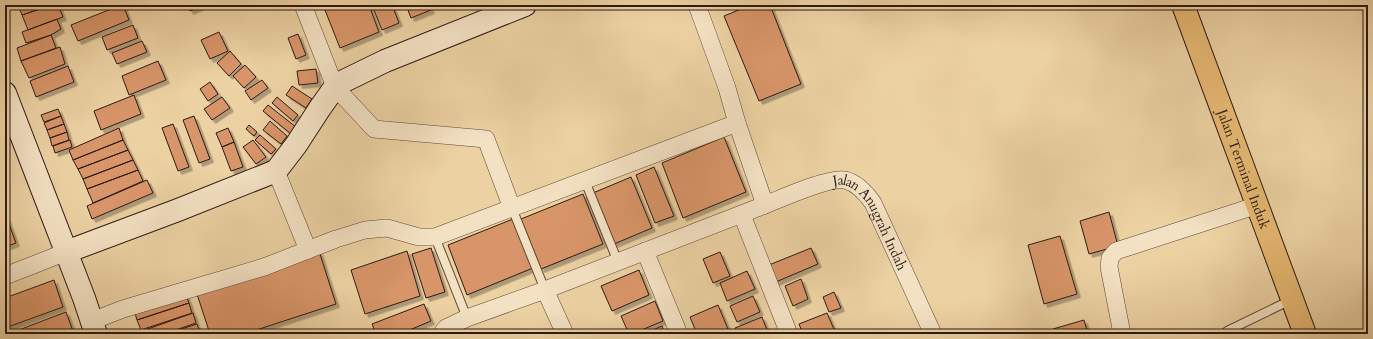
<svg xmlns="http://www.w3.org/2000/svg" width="1373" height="339" font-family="Cardo,serif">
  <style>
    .building { fill: #d89569; stroke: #2d1a12; filter: url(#shadow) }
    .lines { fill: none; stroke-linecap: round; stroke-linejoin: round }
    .lane-casing { stroke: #5d4836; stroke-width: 10 }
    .street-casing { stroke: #5d4836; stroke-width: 18 }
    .secondary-casing { stroke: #2d1a12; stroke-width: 24 }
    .highway-casing { stroke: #2d1a12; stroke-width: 24 }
    .lane { stroke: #f3e1c3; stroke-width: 8 }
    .street { stroke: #f3e1c3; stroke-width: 17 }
    .secondary { stroke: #f3e1c3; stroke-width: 22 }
    .highway { stroke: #e6b872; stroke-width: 22 }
    .labels { text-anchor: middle; stroke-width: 4; stroke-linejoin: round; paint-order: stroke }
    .street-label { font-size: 14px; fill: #2d1a12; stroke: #f3e1c3 }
  </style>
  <defs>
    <filter id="shadow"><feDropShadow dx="3.5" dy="3.5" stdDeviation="0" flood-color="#0004"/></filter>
  </defs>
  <rect width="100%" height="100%" fill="#ecd1a3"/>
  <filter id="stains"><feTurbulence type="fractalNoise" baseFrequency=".005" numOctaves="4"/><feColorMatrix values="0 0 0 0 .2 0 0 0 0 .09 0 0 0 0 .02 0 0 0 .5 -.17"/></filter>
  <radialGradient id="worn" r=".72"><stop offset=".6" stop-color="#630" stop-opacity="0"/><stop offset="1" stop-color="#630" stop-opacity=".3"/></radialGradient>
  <path class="building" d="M18,5H52L22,15Z
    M52,5H58L63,17L28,30L22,15Z
    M121,5H123L129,20L78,41L71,25Z
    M187,5H204L190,11Z
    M323,5H369L379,32L340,48Z
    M372,5H392L399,23L382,30Z
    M406,5H429L431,10L411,18Z
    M751,5H770L801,84L759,101L724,16Z
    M57,19L61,29L51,35L26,43L22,32Z
    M133,25L138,38L107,50L102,37Z
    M219,32L228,51L210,59L201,40Z
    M298,34L306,55L296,59L288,38Z
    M51,35L56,48L21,61L17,48Z
    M142,41L147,52L117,64L112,53Z
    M60,47L65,64L29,78L21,61Z
    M230,51L241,64L229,76L217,63Z
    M158,61L166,80L129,95L122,76Z
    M245,65L256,77L244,88L233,76Z
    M68,66L74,82L36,97L30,81Z
    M316,69L318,83L299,85L297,71Z
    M262,80L268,88L251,100L245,91Z
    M210,82L218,94L208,101L200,89Z
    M292,86L312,99L306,108L286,95Z
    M134,95L141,114L101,130L94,111Z
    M222,97L230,108L212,120L204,109Z
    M277,97L298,115L293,121L272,103Z
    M268,105L296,127L291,134L263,111Z
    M58,109L61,116L44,122L41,115Z
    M61,116L64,124L47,130L44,123Z
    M194,116L210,159L199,163L183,120Z
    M270,121L287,136L281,144L263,130Z
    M64,124L67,132L50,138L47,130Z
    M173,124L189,167L178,171L162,128Z
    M249,125L257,132L254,136L246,129Z
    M119,128L123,140L73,160L69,150Z
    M228,128L234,142L222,147L216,133Z
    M67,132L69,140L52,146L50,138Z
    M260,135L276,149L271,154L255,140Z
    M724,137L746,192L683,218L662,163Z
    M70,140L72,147L55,153L53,146Z
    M123,140L128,150L78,169L73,160Z
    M253,140L266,157L256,164L243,147Z
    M234,142L243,167L231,171L222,147Z
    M128,150L133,160L83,179L78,169Z
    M133,160L138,170L87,189L83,179Z
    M654,167L674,216L655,223L636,175Z
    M138,170L143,181L93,203L87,189Z
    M631,177L652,228L614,244L593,193Z
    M147,180L153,193L92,219L87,206Z
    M583,194L603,244L541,269L521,219Z
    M1109,212L1118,246L1089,254L1080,221Z
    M5,213L16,243L5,247Z
    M513,219L533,268L467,295L448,245Z
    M1060,236L1077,294L1044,304L1028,245Z
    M431,248L445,292L426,298L412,254Z
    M811,248L818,264L771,284L764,267Z
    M319,251L336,304L244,334H210L196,291Z
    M407,251L420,296L365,314L351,270Z
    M720,252L730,276L713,283L703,259Z
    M639,270L649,295L612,311L601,286Z
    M747,271L755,289L727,301L720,283Z
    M801,279L808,299L793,306L785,286Z
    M54,280L63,307L5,328V298Z
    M834,292L841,308L829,312L823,297Z
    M185,293L189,303L137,320L134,310Z
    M753,296L760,312L737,322L730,306Z
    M655,301L663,321L632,334H629L621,316Z
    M189,303L192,313L141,330L137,320Z
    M424,304L431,321L400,334H376L372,324Z
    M718,305L730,334H697L690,317Z
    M66,312L74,334H8Z
    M193,313L196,323L164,334H143L142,331Z
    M827,313L836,334H803L799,324Z
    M762,317L767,330L758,334H738L735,328Z
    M1084,320L1088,334H1055L1053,329Z
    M197,324L200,333L199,334H166Z
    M662,326L665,334H644Z
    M977,330L978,334H965Z"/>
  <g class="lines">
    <g class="lane-casing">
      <path id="lane" d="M585,181L618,262
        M512,208L545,290
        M435,237L467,318
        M1227,331L1291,300"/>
    </g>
    <g class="street-casing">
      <g id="street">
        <path d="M303,5L335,87L374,129L486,139L512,208"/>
        <path d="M276,171L308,250"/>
        <path id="s1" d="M765,205C782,198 829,177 845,180C857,183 866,193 873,203L933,334"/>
        <path d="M742,215L789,334"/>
        <path d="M645,251L679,334"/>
        <path d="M5,276L66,252"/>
        <path d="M545,290L565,334"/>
        <path d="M92,321L123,309L264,267L336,239L365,230L387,228L419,237H435L737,123L727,88L697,5"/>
        <path d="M444,334V330L446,328L467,318L545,290L765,205L737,123"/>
        <path d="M1122,334L1109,267L1110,258L1116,251L1258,205"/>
      </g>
    </g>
    <g class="secondary-casing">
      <path id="secondary" d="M5,93L84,298L96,334
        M66,252L178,210L276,171L296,145L320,108L335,87L344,81L385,61L525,5"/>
    </g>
    <g class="highway-casing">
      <g id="highway">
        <path id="s2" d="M1183,5L1305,334"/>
      </g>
    </g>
    <use href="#lane" class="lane"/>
    <use href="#street" class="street"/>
    <use href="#secondary" class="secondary"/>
    <use href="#highway" class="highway"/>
  </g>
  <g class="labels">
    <g class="street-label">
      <text dy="5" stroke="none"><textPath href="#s2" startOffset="175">Jalan Terminal Induk</textPath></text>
      <text dy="5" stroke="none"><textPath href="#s1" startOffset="133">Jalan Anugrah Indah</textPath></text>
    </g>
  </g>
  <rect width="1373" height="339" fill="none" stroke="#ecd1a3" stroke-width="20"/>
  <rect x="6" y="6" width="1361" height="327" fill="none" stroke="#2d1a12" stroke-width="2"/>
  <rect x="10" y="10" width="1353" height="319" fill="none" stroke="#2d1a12"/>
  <rect width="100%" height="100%" filter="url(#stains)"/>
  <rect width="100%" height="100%" fill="url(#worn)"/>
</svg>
